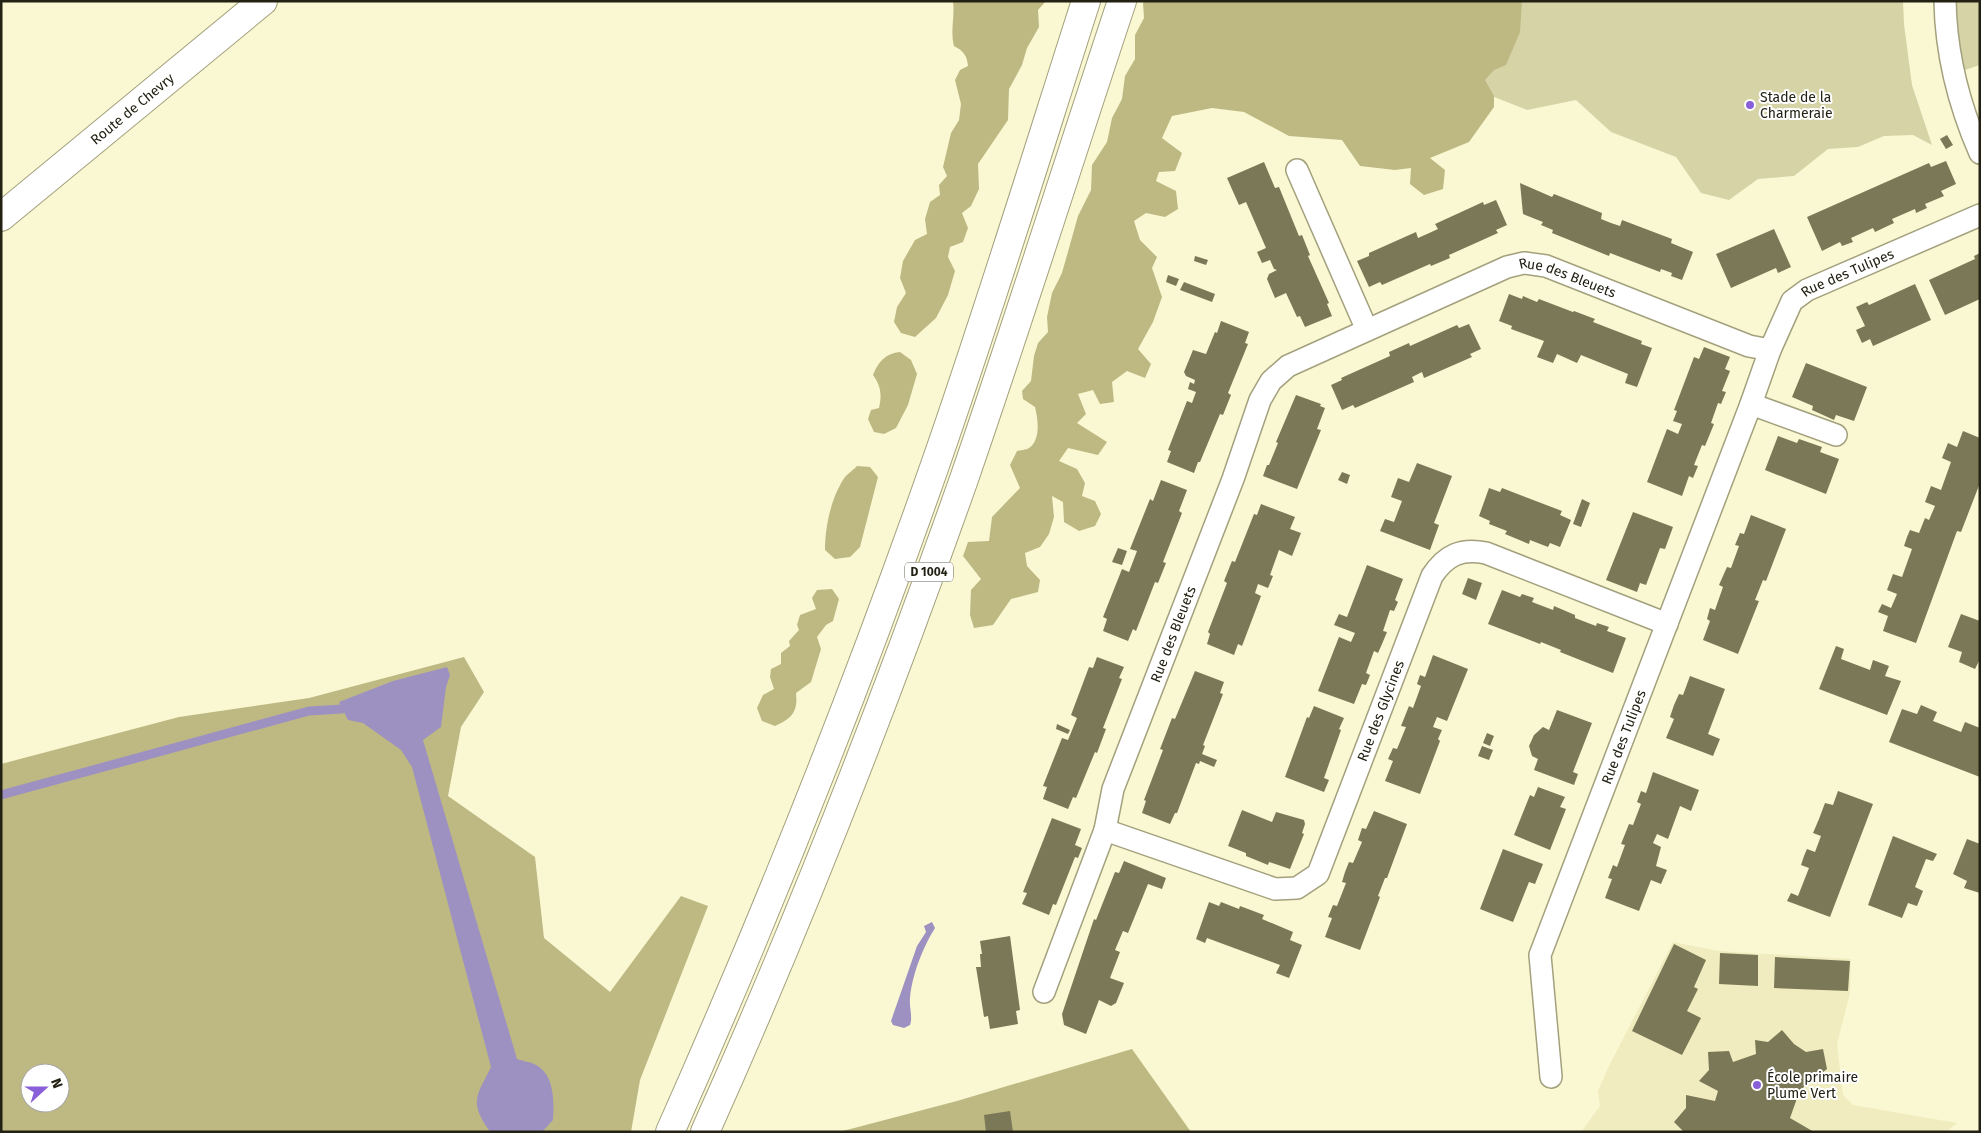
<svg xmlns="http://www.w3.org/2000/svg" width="1981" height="1133" font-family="'Fira Sans',sans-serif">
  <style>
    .built { fill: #f0ecbf }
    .green { fill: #d6d3a7 }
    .forest { fill: #beb983; fill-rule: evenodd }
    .water { fill: #9d91c2 }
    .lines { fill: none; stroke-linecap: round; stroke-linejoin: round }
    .stream { stroke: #9d91c2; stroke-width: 9 }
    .building { fill: #7a7856 }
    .street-casing { stroke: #a3a07d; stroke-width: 24 }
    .secondary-casing { stroke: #a3a07d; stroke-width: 30 }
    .highway-casing { stroke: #a3a07d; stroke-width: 30 }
    .street { stroke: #fff; stroke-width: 21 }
    .secondary { stroke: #fff; stroke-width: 28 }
    .highway { stroke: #fff; stroke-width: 28 }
    .poi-dot { fill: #895fd9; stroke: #fff; stroke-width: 2 }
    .labels { text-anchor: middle; stroke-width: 4; stroke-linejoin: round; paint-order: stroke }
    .shield { fill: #fff; stroke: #65645a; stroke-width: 1 }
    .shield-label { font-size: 12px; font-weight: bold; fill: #232113 }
    .poi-label { font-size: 14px; fill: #232113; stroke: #fff; text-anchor: start }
    .street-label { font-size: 14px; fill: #232113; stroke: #fff }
  </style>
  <rect width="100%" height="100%" fill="#faf8d2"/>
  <path class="built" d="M1673,942L1718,951L1851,959L1850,993L1837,1044L1843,1095L1853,1105L1957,1123L1946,1132H1581L1600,1106L1598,1091L1608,1068Z"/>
  <path class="green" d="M1458,1H1903L1904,24L1912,85L1932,145L1913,135L1884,136L1858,147L1828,149L1794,176L1758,179L1729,200L1701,193L1676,157L1611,132L1576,100L1527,110L1484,93Z
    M1945,1H1980V65L1953,74Z"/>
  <path class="forest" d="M953,1H1046L1038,10L1039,27L1027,48L1022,65L1009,89L1008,120L978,164L979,189L971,206L962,213L968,228L963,242L950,247L948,257L955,271L948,295L936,318L915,337L901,333L894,322L897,307L906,293L900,278L903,261L915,240L927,234L925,219L930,202L940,195L939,185L947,176L943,167L951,133L959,120L961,104L955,80L960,70L968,66C967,56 964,51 954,46C950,31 955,17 953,1Z
    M1145,1H1522L1520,32L1506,65L1494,70L1485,80L1494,96V107L1469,142L1430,158L1445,170L1443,189L1424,195L1410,184L1411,168L1395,170L1360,166L1342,140L1289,136L1244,112L1212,108L1172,116L1162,138L1182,153L1175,171L1159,172L1156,181L1176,191L1178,209L1165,217L1146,213L1134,221L1140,240L1157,257L1152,268L1162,297L1153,322L1138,349L1151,364L1145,378L1127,371L1112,382L1114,402L1100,404L1093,390L1078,394L1086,414L1077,423L1107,442L1098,455L1068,448L1059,461L1077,469L1085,483L1082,496L1095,501L1101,514L1095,526L1079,531L1064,522L1063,502L1052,496L1054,517L1049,534L1040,547L1025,553L1027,566L1040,580L1038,592L1011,599L993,625L974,628L970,615L971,590L981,579L963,556L968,542L989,541L992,517L1020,488L1010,465L1017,451C1020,450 1026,450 1029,448C1041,440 1038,419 1035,407L1023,399L1022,391L1031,381L1034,356L1038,343L1048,332L1047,317L1052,293L1062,273L1078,216L1091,190L1092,165L1107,142L1112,118L1122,99L1125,76L1135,59V35L1144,18L1143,3Z
    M900,352L911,360L917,374L908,405L896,428L884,434L874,432L868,419L871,410L879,408C882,395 881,386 873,375C878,362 886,353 900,352Z
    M857,466L870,467L878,477L860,547L850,557L835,559L825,550C825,527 831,497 845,477C848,473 854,470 857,466Z
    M832,589L839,599L833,621L826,625L817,637L821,649L811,682L796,693C798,712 792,718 775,726L762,721L757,708L763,695L774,689L770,677L771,669L781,664V653L790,646L789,641L799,630L797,625L800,615L816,609L812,598L817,590Z
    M464,657L484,692L461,727L448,796L535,857L544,938L610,992L681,896L708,906L640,1080L631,1132H1V764L179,717L309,698ZM30,1073H60V1103H30Z
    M1132,1049L1191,1132H839L957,1101Z"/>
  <path class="water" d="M447,667L450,675L446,687L441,727L423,740L517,1059C522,1061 531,1062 536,1065C555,1075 554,1103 553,1120L542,1132H490C469,1102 476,1097 491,1067L412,767L401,750L363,723L348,720L339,702L393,681Z
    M932,922L935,928C923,947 912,975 910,998C909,1007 913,1017 910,1025L904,1028L893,1025L891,1021L917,946L926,932L924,926Z"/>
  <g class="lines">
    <path class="stream" d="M1,795L309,711L342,709"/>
  </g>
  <path class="building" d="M1947,135L1953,145L1946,149L1940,139Z
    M1946,161L1956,184L1941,191L1944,196L1925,204L1927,208L1916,213L1915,209L1892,219L1894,223L1875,232L1873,228L1851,238L1853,242L1842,246L1840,242L1822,251L1807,217L1929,163L1931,167Z
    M1264,162L1275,188L1279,187L1299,236L1302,235L1310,255L1308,256L1329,303L1327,304L1332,316L1305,327L1300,316L1297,317L1286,293L1275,298L1267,279L1269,274L1277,270L1274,269L1270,260L1262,263L1257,252L1266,248L1246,202L1239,205L1227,178Z
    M1520,183L1552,197L1554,194L1602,213L1601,219L1611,223L1620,226L1622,220L1672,239L1671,243L1693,252L1682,280L1671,276L1672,273L1661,269L1660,272L1610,253L1609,256L1552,233L1553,230L1541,225L1543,222L1523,214Z
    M1496,200L1507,225L1496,230L1498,233L1449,255L1450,258L1431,266L1430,264L1382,285L1380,282L1369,287L1357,261L1369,256V253L1416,232L1418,238L1427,234L1438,229L1435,224L1483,202L1484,205Z
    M1774,229L1791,267L1778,273L1776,268L1731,288L1716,254Z
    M1980,253V299L1945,315L1929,280L1975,259L1974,256Z
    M1195,256L1208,260L1206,265L1194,261Z
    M1168,275L1179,279L1176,286L1166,282Z
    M1184,282L1215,294L1212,302L1180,290Z
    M1915,284L1931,320L1873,346L1870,339L1862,343L1856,330L1865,326L1856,307L1867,302L1869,305Z
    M1509,294L1522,299L1523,296L1537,302L1539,299L1573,312L1574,311L1595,319L1593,322L1642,341L1641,344L1652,348L1637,387L1625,383L1628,374L1581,355L1577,363L1557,354L1553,363L1537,357L1544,341L1511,329L1512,326L1499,321Z
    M1221,321L1249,332L1245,343L1248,344L1228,393L1231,395L1223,415L1220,414L1200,462H1198L1194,473L1167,462L1171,451L1168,450L1187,401L1192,403L1196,392L1188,389L1190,382L1194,384L1195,380L1186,376L1184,372L1193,350L1206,354L1215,332L1217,333Z
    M1469,324L1481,349L1470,354L1472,357L1424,378L1422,372L1412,377L1414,382L1355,408L1353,405L1342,410L1331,385L1342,380L1341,378L1390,356L1389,352L1409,343L1410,346L1457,325L1459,328Z
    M1704,347L1730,357L1725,369L1730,371L1722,391L1726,392L1721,404L1718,403L1711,423L1714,424L1705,446L1702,445L1694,465L1698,466L1693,478L1689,476L1682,496L1647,482L1667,429L1678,434L1682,424L1673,421L1677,411L1674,410L1694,357L1699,359Z
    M1806,363L1867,387L1854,421L1836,415L1834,420L1812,410L1813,406L1792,397Z
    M1296,395L1321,404L1320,406L1325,408L1317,429L1321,430L1297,489L1263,476L1267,465H1269L1278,443L1276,442Z
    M1963,431L1980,438V483L1961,532L1957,531L1916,643L1883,631L1888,616L1878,612L1882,604L1891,608L1897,594L1887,590L1893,574L1902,577L1912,549L1904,546L1907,537L1910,530L1919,533L1925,518L1929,520L1935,506L1925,502L1931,486L1941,490L1951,462L1942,458L1948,443L1957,447Z
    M1778,436L1797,443L1799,439L1822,447L1820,452L1839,459L1826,494L1765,470Z
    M1417,463L1452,476L1434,523L1439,525L1430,550L1380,531L1385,519L1394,522L1402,501L1391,497L1398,478L1409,482Z
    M1342,472L1350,475L1347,484L1338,480Z
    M1161,480L1187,490L1179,511L1182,513L1163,562L1166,563L1158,583L1155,582L1136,631L1133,629L1128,641L1103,631L1107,619L1103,617L1122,569L1129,572L1137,551L1130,549L1150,499L1153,501Z
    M1489,488L1500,492L1502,488L1562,511L1560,515L1571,520L1560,547L1550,543L1548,547L1530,540L1529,544L1505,534L1507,531L1489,524L1490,521L1479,516Z
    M1582,499L1590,503L1581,527L1573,524Z
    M1261,504L1295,517L1290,529L1301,533L1292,556L1279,550L1270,575L1273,576L1268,588L1258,584L1255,593L1261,596L1242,646L1238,644L1234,655L1207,644L1210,634L1208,632L1227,583L1224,581L1232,561L1235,562L1254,514L1257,515Z
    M1633,512L1673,527L1665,549L1660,548L1646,585L1640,583L1637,592L1606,580Z
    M1751,515L1786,529L1766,581L1763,580L1755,600L1759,601L1738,654L1703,640L1710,621L1707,619L1710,608L1715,610L1723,587L1719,585L1727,567L1731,568L1739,546L1735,545L1740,533L1744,534Z
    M1118,548L1127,551L1122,565L1112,562Z
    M1367,565L1403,579L1395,600L1398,602L1394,611L1390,610L1383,631L1387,632L1382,644L1378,653L1374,651L1366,673L1370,675L1366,685L1362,684L1354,704L1318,691L1339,637L1351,642L1355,633L1334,625L1339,614L1347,617Z
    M1468,578L1482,583L1476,600L1462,594Z
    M1502,590L1520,597L1522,594L1534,598L1532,602L1553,610L1554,606L1575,615V618L1596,626L1597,623L1609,627L1607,631L1626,638L1613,673L1560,652L1561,650L1541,642L1540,644L1488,624Z
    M1961,614L1980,621V659L1975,669L1959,662L1962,652L1948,647Z
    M1836,646L1844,649L1841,659L1870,670L1873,660L1889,666L1885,676L1901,681L1887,715L1819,689Z
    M1433,655L1468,669L1447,721L1437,717L1433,727L1442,730L1438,739L1440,741L1420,794L1385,781L1393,761L1388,759L1393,748L1397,749L1406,727L1401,726L1409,706L1413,708L1421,686L1417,684L1420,675L1425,677Z
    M1097,657L1124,667L1119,678L1122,679L1103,728L1106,729L1097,753L1095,752L1076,798L1073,797L1068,809L1043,799L1047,787L1043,786L1062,738L1068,740L1077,718L1071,715L1089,667L1093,668Z
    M1195,671L1224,682L1220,693L1223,694L1203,745L1205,746L1202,754L1217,760L1214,767L1200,761L1199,764L1196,763L1177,813H1175L1170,824L1142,813L1146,801L1144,800L1163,750L1160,749L1172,718L1175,719Z
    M1690,676L1725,689L1708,734L1720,739L1713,756L1666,738L1674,719L1670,717L1674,705L1679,694L1683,695Z
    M1921,705L1937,712L1933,721L1961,732L1965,722L1980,728V777L1889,742L1902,709L1917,714Z
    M1314,706L1344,718L1339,729L1341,730L1324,778L1329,780L1324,792L1285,777L1307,717L1309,718Z
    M1557,710L1592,723L1573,772L1578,774L1574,785L1534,770L1538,759L1532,756L1529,746L1534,735L1543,727L1549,730Z
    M1057,724L1070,730L1068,734L1056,729Z
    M1487,733L1494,736L1490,746L1483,743Z
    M1482,746L1493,750L1489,760L1478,756Z
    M1653,772L1699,790L1691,811L1680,806L1668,839L1657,834L1653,843L1661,847L1656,866L1667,870L1661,884L1651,880L1639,911L1605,898L1612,879L1608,878L1613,865L1617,867L1625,845L1621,844L1629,824L1633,825L1641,804L1637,802L1641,791L1646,793Z
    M1538,787L1565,797L1560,807L1566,809L1550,850L1514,835L1530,795L1534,797Z
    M1838,791L1873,804L1830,917L1787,901L1791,893L1798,896L1809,868L1801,865L1804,856L1807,849L1815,852L1821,836L1813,833L1819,819L1825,803L1833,805Z
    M1242,810L1272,822L1276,812L1304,820L1305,824L1302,833L1304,834L1290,869L1269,862L1268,865L1246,856V853L1228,846Z
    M1374,811L1407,824L1387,878H1385L1378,896L1380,897L1360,950L1325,937L1332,918L1328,917L1333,905L1337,906L1346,883L1342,882L1345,872L1349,862L1353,863L1362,842L1358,840L1362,828L1366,829Z
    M1052,818L1081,829L1075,845L1082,848L1078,858L1075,857L1056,905L1053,904L1049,915L1022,904L1027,893L1023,892Z
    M1893,836L1937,854L1933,861L1926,859L1915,887L1923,891L1917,906L1908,903L1902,918L1868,905Z
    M1967,839L1980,844V893L1964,888L1967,881L1953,874Z
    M1503,849L1543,864L1535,884L1529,882L1513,922L1480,909Z
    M1124,861L1166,878L1162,889L1148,884L1128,933L1123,931L1115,950L1120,952L1110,978L1124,983L1116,1003L1111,1006L1099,1000L1086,1034L1064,1025L1062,1014L1094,919L1096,920L1115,872L1119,873Z
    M1209,902L1219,906L1221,902L1239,909L1240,906L1264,915L1262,919L1293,932L1290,940L1302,945L1289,978L1276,973L1280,965L1207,938L1205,943L1196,939Z
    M1010,936L1020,1010L1016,1011L1018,1024L990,1029L988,1016L984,1017L976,967H981L980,954H982L980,941Z
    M1674,944L1706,960L1694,987L1698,989L1687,1011L1701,1018L1682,1055L1632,1031Z
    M1720,953L1758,955V986L1719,984Z
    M1775,957L1850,961L1848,991L1774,988Z
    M1782,1030L1794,1044L1806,1052L1823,1049L1827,1069L1800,1090L1790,1118L1814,1132H1684L1674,1122L1686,1108V1095L1715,1101L1718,1091L1699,1081L1709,1070L1708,1052L1729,1051L1733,1062L1756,1054L1755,1040L1768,1042Z
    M1010,1111L1013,1132H986L984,1115Z"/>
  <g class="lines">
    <g class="street-casing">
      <g id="street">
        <path d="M1945,1C1946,54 1959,105 1980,153"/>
        <path d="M1297,170L1367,330"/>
        <path d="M1751,404L1836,435"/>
        <path id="s1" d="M1105,830L1275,889L1297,888L1318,874L1432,576C1446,555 1461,548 1486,553L1667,624"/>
        <path id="s2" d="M1044,992L1105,830L1113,789L1233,479L1260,400L1271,381L1288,366L1507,267L1524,263L1546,266L1749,346L1770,350"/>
        <path id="s3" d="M1551,1077L1540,955L1751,404L1770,350L1792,301L1807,290L1980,215"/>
      </g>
    </g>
    <g class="secondary-casing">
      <g id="secondary">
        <path id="s4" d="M1,217L263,1"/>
      </g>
    </g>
    <g class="highway-casing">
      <path id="highway" d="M670,1132C767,914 855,693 934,468C988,314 1036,157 1086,1
        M705,1132C801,918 886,700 964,479C1019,320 1069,160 1122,1"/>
    </g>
    <use href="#street" class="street"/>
    <use href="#secondary" class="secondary"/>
    <use href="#highway" class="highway"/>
  </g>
  <g class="poi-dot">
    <circle cx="1750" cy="105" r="5"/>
    <circle cx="1757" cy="1085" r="5"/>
  </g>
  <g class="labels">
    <rect class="shield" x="905" y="562.5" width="48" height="19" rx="4"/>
    <g class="shield-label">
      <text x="929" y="576">D 1004</text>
    </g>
    <g class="poi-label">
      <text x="1760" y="102">Stade de la<tspan x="1760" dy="16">Charmeraie</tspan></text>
      <text x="1767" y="1082">École primaire<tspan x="1767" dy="16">Plume Vert</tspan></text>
    </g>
    <g class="street-label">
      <text dy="5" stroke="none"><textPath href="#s4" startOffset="170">Route de Chevry</textPath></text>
      <text dy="5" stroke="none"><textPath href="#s3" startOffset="886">Rue des Tulipes</textPath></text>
      <text dy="5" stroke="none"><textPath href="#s2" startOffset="979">Rue des Bleuets</textPath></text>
      <text dy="5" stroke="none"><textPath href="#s2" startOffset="381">Rue des Bleuets</textPath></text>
      <text dy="5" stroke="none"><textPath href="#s1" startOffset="402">Rue des Glycines</textPath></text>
      <text dy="5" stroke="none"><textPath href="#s3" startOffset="356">Rue des Tulipes</textPath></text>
    </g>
  </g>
  <rect width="1981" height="1133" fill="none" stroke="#232113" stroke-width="5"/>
  <g transform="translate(45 1088) rotate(69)"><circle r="24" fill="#ffffff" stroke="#a7a6a1"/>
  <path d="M0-4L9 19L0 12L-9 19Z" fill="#895fd9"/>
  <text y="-8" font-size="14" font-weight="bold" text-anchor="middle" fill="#232113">N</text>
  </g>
</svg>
